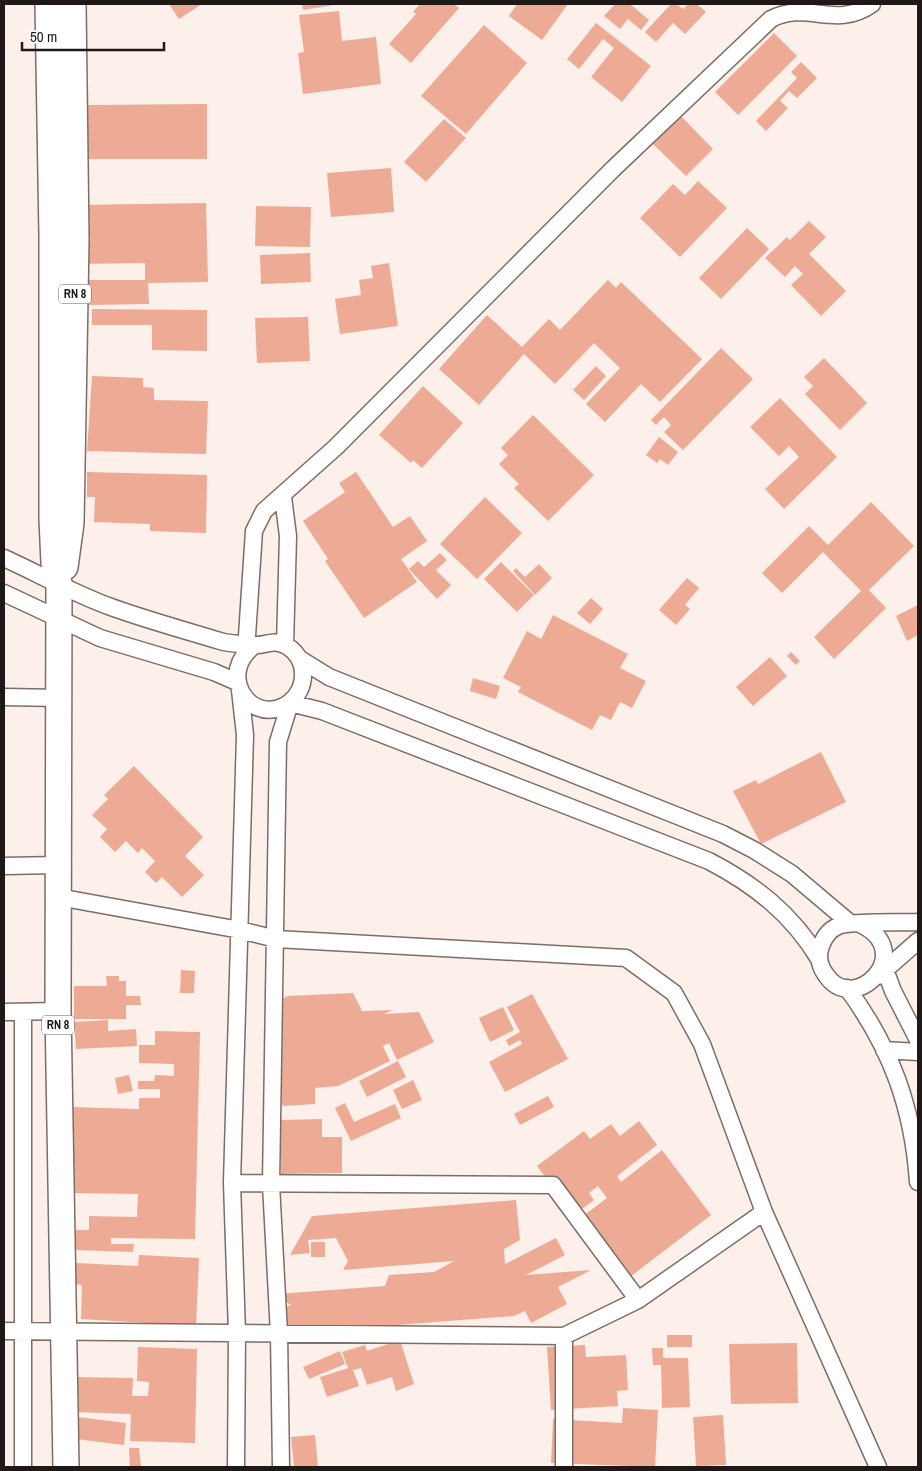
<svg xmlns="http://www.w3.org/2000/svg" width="922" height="1471" font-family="'Archivo Narrow',sans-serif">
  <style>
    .building { fill: #edab95 }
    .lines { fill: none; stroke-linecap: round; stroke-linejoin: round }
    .minor-casing { stroke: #7b6d67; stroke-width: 19 }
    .primary-casing { stroke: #7b6d67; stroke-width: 28 }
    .minor { stroke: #fff; stroke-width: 16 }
    .primary { stroke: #fff; stroke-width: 25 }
    .labels { text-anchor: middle; stroke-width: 4.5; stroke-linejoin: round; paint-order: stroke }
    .shield { fill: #fff; stroke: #625d5c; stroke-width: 1 }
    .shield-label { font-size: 12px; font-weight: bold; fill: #1e1816 }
  </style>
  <rect width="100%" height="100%" fill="#fdf0eb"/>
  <path class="building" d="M169,4H202L179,19Z
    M302,4H334V5L303,10Z
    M420,4H454L459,8L411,63L389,44L416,14L413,12Z
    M517,4H568L542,40L509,16Z
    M615,4H630L649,20L641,30L628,19L620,29L604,16Z
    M671,4H676L683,9L688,4H697L706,12L685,34L673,23L656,42L645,32Z
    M339,11L342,41L376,37L381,84L303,94L298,53L304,52L299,15Z
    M596,23L651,66L622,102L591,77L614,48L603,39L579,69L567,59Z
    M484,25L527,63L466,134L421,96Z
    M774,33L797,56L738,115L715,92Z
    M801,62L817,78L797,98L789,91L780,101L788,108L766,131L756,121L797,78L791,72Z
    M207,104V159H87V105Z
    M678,113L713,149L686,176L650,141Z
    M444,119L466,138L426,182L404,162Z
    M391,168L394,212L331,217L327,173Z
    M698,181L727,208L680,257L640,218L673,184L685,195Z
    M206,203L208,282L148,283L149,304L88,305L87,280H145V263L77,264L76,205Z
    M256,206L311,207L310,247L255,246Z
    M809,221L826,237L809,254L846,291L821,316L791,285L803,274L795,266L785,277L765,258L787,237L790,240Z
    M747,228L769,249L721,299L699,278Z
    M310,253L311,282L261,284L260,255Z
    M389,263L398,326L340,334L335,299L361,295L359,280L373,278L371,266Z
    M608,280L616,288L621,282L702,359L660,402L641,384L605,422L586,404L620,368L594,343L555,384L524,354L479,405L439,369L487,315L522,347L549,319L560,330Z
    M92,309L207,310V351L152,350V325H92Z
    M308,317L310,361L257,363L255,318Z
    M721,348L753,379L683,450L664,432L671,425L664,417L656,425L651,420Z
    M824,358L867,403L840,430L805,394L813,386L804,377Z
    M596,366L606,376L584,400L573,390Z
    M92,376L143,378V387L154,388V400L208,401L206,454L87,451Z
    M423,386L463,423L422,468L413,460L411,463L379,435Z
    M780,398L837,457L784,509L765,489L799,457L789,446L779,456L750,427Z
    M533,415L594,475L548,521L514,488L519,484L499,464L508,455L501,448Z
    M659,437L678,452L668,465L660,459L657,463L646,455Z
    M87,472L207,475L206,533L150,531V524L94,522L95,497H87Z
    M356,472L393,527L410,516L427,541L401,559L417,582L364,618L325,561L328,559L303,521L345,492L339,483Z
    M485,497L522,533L477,579L440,544Z
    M871,502L914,546L869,590L886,608L834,659L814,637L861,591L823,552L782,593L762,573L809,526L828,545Z
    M440,553L447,560L436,570L451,585L437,599L409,569L418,561L424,567Z
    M501,562L534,595L517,612L484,579Z
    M539,564L552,578L535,595L513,571L516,568L525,577Z
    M687,578L699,588L685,605L690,609L676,625L659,610Z
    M591,598L603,609L590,624L577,613Z
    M918,605V635L907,641L896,616Z
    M553,615L628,654L620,668L646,681L632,708L620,702L611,720L600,715L592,730L518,692L521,687L503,678L527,631L541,639Z
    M791,652L800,661L796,665L787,656Z
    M770,657L787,676L753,706L736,687Z
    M473,678L500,686L496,699L470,691Z
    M821,752L846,802L761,844L733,791L756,780L758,784Z
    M134,766L203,837L185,856L204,875L182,897L162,877L156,883L145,872L155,861L142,848L138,853L126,841L115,852L100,837L107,829L92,815L108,799L104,795Z
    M181,970L195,971L194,993H180Z
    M106,976H119V981H126V996H140L141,1005H126V1019H74V986H107Z
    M353,993L362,1011L393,1010L384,1014L419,1012L434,1042L397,1060L389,1043L383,1046L390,1061L338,1086L315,1088V1104L283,1106L280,1101L276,1002L288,996Z
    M532,994L568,1059L505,1092L489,1062L522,1044L520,1040L509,1046L506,1040L520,1032L507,1007Z
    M503,1007L514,1030L490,1042L479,1018Z
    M108,1020V1031L136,1029L137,1046L76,1049L74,1022Z
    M155,1031L200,1032L195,1239L111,1238V1244H134L133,1252L75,1250L76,1230H89V1216L137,1217L138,1194L69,1193L71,1107L139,1109V1098H160V1089H138V1081H154L155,1075L174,1076V1064L139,1063V1045H155Z
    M398,1061L406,1077L367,1097L359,1081Z
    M129,1075L133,1091L118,1094L115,1078Z
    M413,1080L422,1100L402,1109L393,1090Z
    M548,1096L554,1107L520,1125L514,1114Z
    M345,1103L354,1122L395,1104L401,1118L351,1141L335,1108Z
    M322,1119V1137H342V1173L281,1174L280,1120Z
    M639,1121L657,1145L617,1176L621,1182L662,1150L711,1215L622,1283L575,1222L607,1198L598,1186L589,1193L594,1200L574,1215L537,1166L584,1131L590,1139L611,1124L620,1136Z
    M516,1200L520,1240L504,1249L505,1264L556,1238L565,1255L526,1275L591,1270L558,1287L567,1304L531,1323L525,1311L514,1316L280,1334L278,1311L291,1305L278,1297L277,1294L385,1286L389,1275L434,1272L454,1261L343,1270L348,1261L336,1238L308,1240L310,1253L290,1255L312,1216Z
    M311,1242H325V1257H311Z
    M139,1255L199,1258L196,1326L81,1319L82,1285L75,1284L76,1263L138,1266Z
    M667,1335H692V1347H667Z
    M400,1340L414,1384L396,1391L392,1377L367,1385L361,1368L353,1370L359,1386L327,1397L320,1377L348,1368L342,1352L365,1345L367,1351Z
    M797,1343L798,1403L731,1404L729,1344Z
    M585,1345L586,1357L626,1355L628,1390L617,1391L618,1406L551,1410L547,1347Z
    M138,1347L197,1349L195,1443L130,1441L131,1414L73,1412L74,1377L133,1378L132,1396H148L149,1382L137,1381Z
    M652,1348H663V1358H688L690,1407L662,1408L661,1365H653Z
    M340,1351L345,1364L309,1379L303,1367Z
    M623,1408L658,1410L655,1467L551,1463L553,1419L622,1423Z
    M723,1415L726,1465L696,1466L693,1417Z
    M78,1417L126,1423L124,1445L76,1439Z
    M315,1435L318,1467H294L291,1437Z
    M129,1448H139L141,1467H130Z"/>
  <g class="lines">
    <g class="minor-casing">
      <path id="minor" d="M283,497L288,536L285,645
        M4,558C39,574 75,594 111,607C147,620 184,630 220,641C230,644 243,644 254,645C266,646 273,638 287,646C311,661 307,696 282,707C247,722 217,672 255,645
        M4,593L100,638L214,672L237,682
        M246,651L254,531L264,511L336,447L613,169L771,19C808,0 835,30 872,4
        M300,659L329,677L723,834L754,850L792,874L850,923
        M4,697L59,698
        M4,866L59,865
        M58,897L240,930L276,939L626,958L674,993L702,1044L764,1212L878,1467
        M860,924C919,952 854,1017 826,975C820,967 817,956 821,946C824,937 829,930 838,926C849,921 902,923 918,922
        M883,964L893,991L918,1040
        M878,976L918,941
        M847,988C891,1048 913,1107 918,1182
        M4,1012L58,1011
        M884,1050L918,1052
        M232,1183L553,1185L638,1300
        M4,1331L564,1336L638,1300L764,1212
        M564,1336V1467
        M23,1467V1012
        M236,1467L237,1333L232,1183L245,735L240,690
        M281,1467L279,1334L271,1184L278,742L290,703L322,711L709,861C755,885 792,914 819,959"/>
    </g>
    <g class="primary-casing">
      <path id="primary" d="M48,4L52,236V519L54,563L59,583L58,1011L66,1467
        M65,567L71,523L76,240L73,4"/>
    </g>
    <use href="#minor" class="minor"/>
    <use href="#primary" class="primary"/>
  </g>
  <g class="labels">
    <g class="shield">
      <rect x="59" y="284.5" width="32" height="19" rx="4"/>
      <rect x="42" y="1015.5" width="32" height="19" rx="4"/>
    </g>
    <g class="shield-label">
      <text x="75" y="298">RN 8</text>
      <text x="58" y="1029">RN 8</text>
    </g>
  </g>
  <rect width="922" height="1471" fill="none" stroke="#1e1816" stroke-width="10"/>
  <path d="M22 42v8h142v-8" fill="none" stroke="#1e1816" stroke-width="2.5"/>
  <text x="30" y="42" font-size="15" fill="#1e1816" stroke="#ffffff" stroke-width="4" paint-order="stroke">50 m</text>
</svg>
